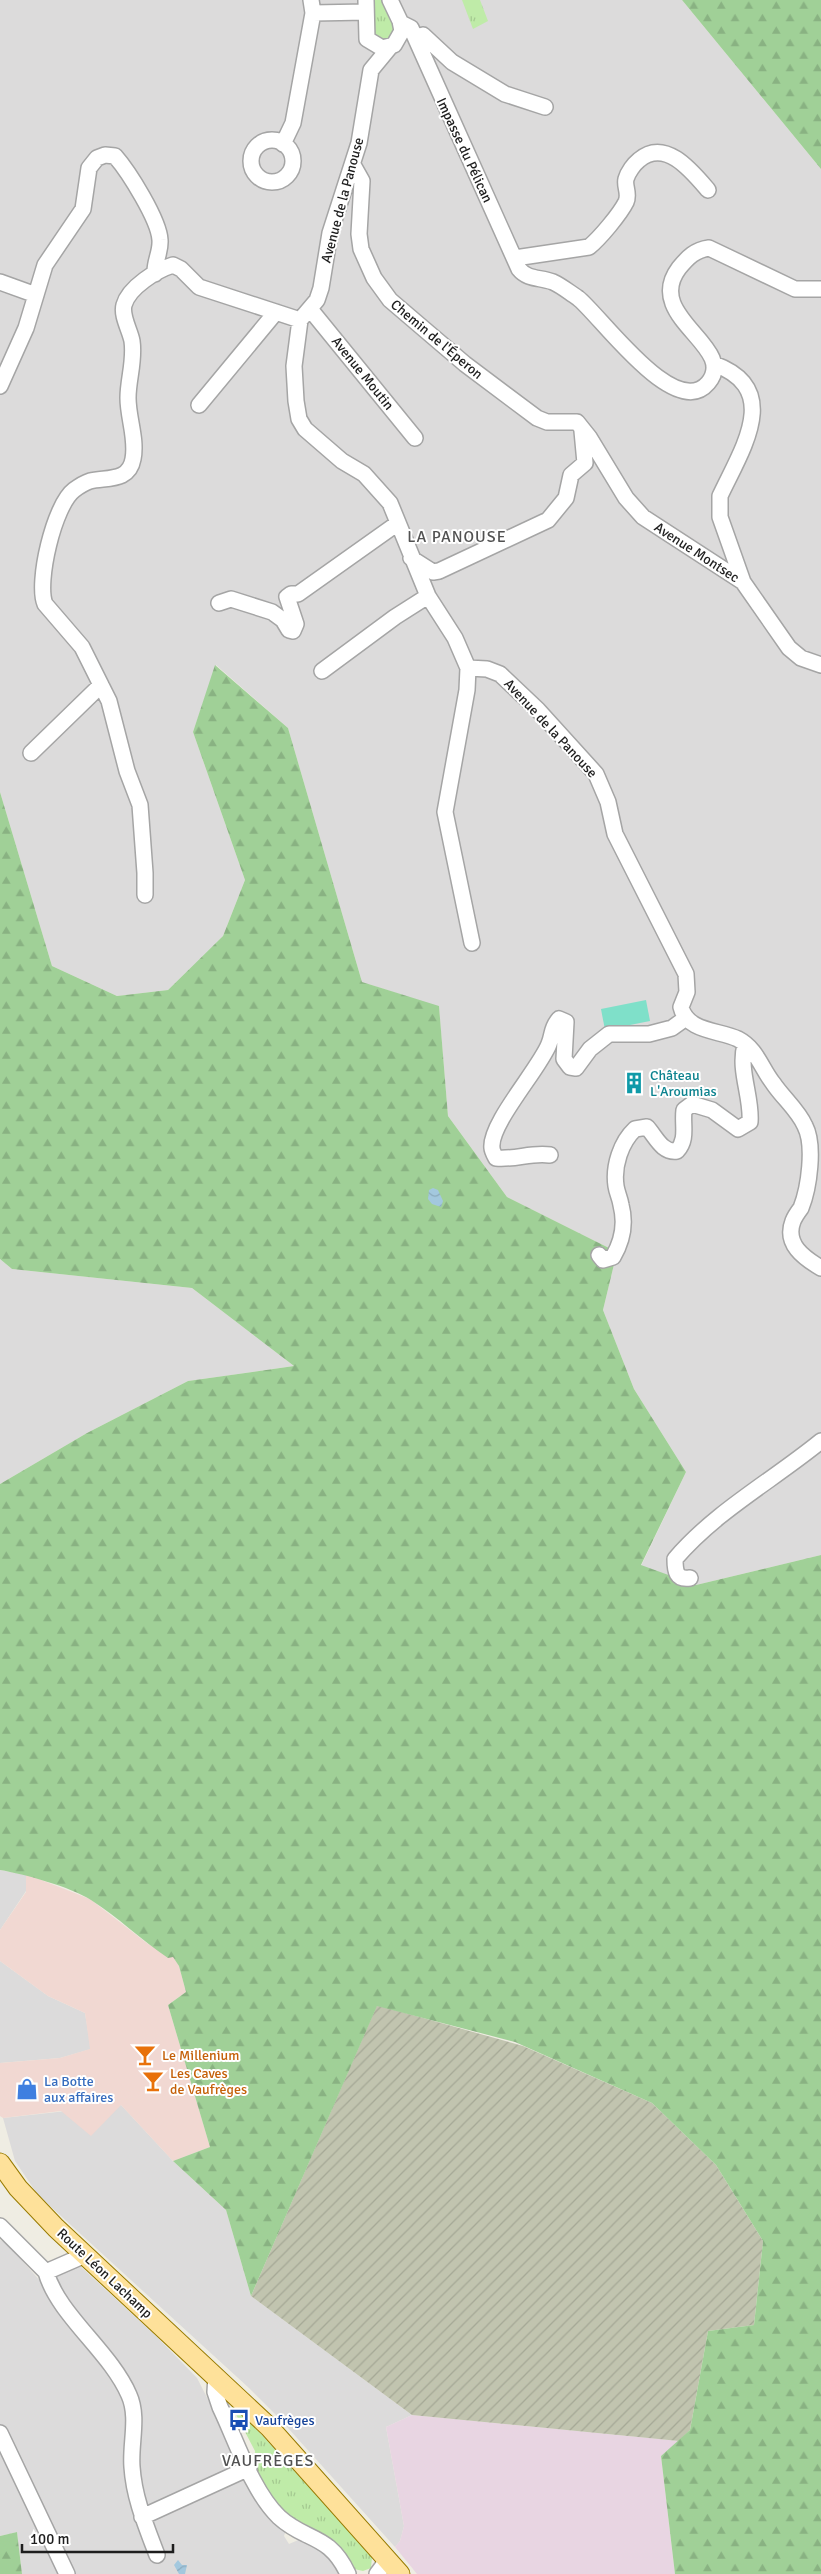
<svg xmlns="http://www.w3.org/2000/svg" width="821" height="2574" font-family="Signika,sans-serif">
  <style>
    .residential { fill: #dcdbdb }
    .commercial { fill: #f1d8d2 }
    .industrial { fill: #e8d5e2 }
    .construction { fill: url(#construction-furrows) }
    .grass { fill: url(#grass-tufts) }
    .forest { fill: url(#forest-firs) }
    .pitch { fill: #7fe0c9 }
    .water { fill: url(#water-waves) }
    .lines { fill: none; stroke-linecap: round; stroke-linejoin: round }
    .minor-casing { stroke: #a5a5a5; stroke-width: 18 }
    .major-casing { stroke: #987b00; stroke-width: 21 }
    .minor { stroke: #fff; stroke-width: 15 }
    .major { stroke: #fee19a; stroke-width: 19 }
    .labels { text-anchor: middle; stroke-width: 4; stroke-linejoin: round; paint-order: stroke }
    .street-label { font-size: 14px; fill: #1e1e1e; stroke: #fff }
    .culture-label { font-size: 14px; fill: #0d838f; stroke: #fff; text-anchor: start }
    .food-label { font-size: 14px; fill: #c56008; stroke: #fff; text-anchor: start }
    .shop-label { font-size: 14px; fill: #366cbe; stroke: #fff; text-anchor: start }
    .transit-label { font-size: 14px; fill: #164399; stroke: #fff; text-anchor: start }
    .quarter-label { font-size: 16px; letter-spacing: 1px; fill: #515151; stroke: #fff }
  </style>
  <defs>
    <pattern id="construction-furrows" width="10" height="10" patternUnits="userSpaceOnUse" patternTransform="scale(1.25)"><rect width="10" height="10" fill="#c1c4af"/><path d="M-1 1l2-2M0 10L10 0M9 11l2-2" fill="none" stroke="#a5a896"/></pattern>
    <pattern id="grass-tufts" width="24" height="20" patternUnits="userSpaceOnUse" patternTransform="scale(1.25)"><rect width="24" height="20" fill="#bfeba8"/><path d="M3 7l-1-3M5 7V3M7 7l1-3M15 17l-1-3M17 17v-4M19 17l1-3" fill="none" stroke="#a4c990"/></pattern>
    <pattern id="forest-firs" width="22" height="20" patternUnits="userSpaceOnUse" patternTransform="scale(1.25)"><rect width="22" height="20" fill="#a0d097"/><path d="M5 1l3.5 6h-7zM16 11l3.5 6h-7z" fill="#89b282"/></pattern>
    <pattern id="water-waves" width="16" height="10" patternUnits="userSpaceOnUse" patternTransform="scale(1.25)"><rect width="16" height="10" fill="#a3c8de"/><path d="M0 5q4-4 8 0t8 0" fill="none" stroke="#8cabbe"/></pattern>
  </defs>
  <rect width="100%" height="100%" fill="#efede3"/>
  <path class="residential" d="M0,0H682L821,169V1555L696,1585L641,1566L686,1472L634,1389L603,1310L617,1252L507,1197L448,1116L439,1007L362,982L288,728L216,665L193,732L245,880L223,936L168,990L117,996L52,966L0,792Z
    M0,1259L12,1269L192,1288L294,1366L188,1381L87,1433L0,1484Z
    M0,1870L26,1875V1891L0,1930Z
    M0,1961L48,1996L85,2013L91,2049L60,2058L0,2063Z
    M121,2105L173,2161L226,2210L251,2296L412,2415L386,2427L404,2526L400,2541L395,2547L279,2418L249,2388L38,2195L15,2161L3,2118Z
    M0,2240L6,2243L43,2284L79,2265L156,2336L197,2378L217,2417L286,2530L284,2536L289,2544L303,2538L318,2545L343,2574H22L17,2532L0,2536Z"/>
  <path class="commercial" d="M26,1874L90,1899L148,1944L173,1956L179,1966L186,1992L168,2005L210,2147L173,2161L121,2105L91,2136L61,2111L3,2118L0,2116V2063L60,2058L90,2049L85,2013L48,1996L0,1961V1930L26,1892Z"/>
  <path class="industrial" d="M412,2415L679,2441L661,2456L675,2574H417L395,2547L400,2541L404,2526L386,2427Z"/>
  <path class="construction" d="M377,2005L523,2046L652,2103L716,2165L763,2241L754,2325L708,2331L690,2430L679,2441L412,2415L251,2296Z"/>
  <path class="grass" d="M371,0H385L397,28L389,40H378L373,33Z
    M462,0H480L488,21L473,29Z
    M230,2403L260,2433L372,2557L371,2568L363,2571L354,2569L344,2551L335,2544L285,2514L276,2507L254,2464L255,2451Z"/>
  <path class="forest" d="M682,0H821V169Z
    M215,665L288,728L362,982L439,1006L448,1116L507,1197L617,1252L603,1310L634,1389L686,1472L641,1565L696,1585L821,1555V2574H675L661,2456L690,2430L708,2331L754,2325L763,2241L716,2165L652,2103L515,2042L377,2006L251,2296L226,2210L173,2161L210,2147L168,2005L186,1992L179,1966L173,1957L168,1958C141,1940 118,1917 91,1900C71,1887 24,1874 0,1870V1484L87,1433L188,1381L294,1366L192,1288L12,1269L0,1259V792L52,966L117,996L168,990L223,936L245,880L193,732Z
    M17,2532L22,2574H0V2536Z"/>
  <path class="pitch" d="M646,1000L650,1021L605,1030L601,1009Z"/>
  <path class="water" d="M433,1188L438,1190L443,1201L441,1207L432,1204L428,1199L429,1190Z
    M178,2560L182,2565H187L185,2574H179L174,2565Z"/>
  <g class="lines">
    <g class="minor-casing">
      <path id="minor" d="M366,0L367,39L382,48L394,45L402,31L400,21L390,0
        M313,13L366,12
        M401,23L411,28L519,269C528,280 540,277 553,282C562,286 570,293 578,298C600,315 675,422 708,383C739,347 642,317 679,268C688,257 695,250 709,248L795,289H821
        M423,35L452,62L505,94L545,107
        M390,47L371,70L359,143L330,233L321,288L317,300L300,320L294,366L296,401L299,419L305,429L342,461L364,474L390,503L428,596L455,638L468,668L487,669L500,674L538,710L596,774L608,802L615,834L686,974L687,992L681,1007C687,1032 719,1030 738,1039C757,1049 761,1068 773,1083C783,1098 798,1110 805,1126C815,1145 809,1188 801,1208C798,1212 795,1216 793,1221C784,1244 804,1258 821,1268
        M251 161a21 21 0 1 1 42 0a21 21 0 1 1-42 0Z
        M283,144L293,123L313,13L311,0
        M353,165L362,181L359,234L361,249L374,278L390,300L465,364L537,418L547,422H577L589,437L626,498L643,517L743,582L789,648L801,658L821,665
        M515,258L589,247C600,238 620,214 626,202C630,193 624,187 626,179C628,172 634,164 639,160C665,138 691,170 708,190
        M0,282L36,295
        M310,309L415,438
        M714,364C783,389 742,449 720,496V517L743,582
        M0,386L26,328L45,265L83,209L89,168L97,158L105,155L115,156C129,172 159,220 160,240C161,252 154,262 155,274
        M199,405L276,312
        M411,558L433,572L439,571L548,520L566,498L571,475L585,463L582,431
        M219,603L231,599L272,612L283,620L289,630L293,631L296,624L287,597L291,594H298L398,523
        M468,668L467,690L445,812L472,943
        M322,671L395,617L428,596
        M31,753L101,685
        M145,895V873L140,805L127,771L109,701L82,647L45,604C36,583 54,505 74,490C78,487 84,483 90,481C107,477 129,482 133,459C137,439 128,418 128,398C128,379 135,361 132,341C130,330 121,316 124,305C129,287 157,270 173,265L181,269L199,287L300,320
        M550,1155C532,1152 515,1160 496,1158C495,1156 492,1151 492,1148C489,1124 540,1068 549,1044C553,1034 551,1028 559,1019L566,1022L564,1059L570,1067L576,1068L590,1049L609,1034H649L672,1028L686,1018
        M599,1255L603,1260L613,1257C623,1240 626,1224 621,1205C620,1198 617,1193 616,1186C613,1166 621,1142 635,1129L647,1127C656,1137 662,1153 677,1151C688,1139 682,1125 684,1110L692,1104L712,1110L738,1129L750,1122C752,1097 738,1070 745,1045
        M690,1578C676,1580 675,1571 675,1559C716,1511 772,1481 821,1441
        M0,2226L46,2272L85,2255
        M46,2272C58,2315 110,2351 129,2395C139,2417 130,2444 132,2467C134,2498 146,2526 157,2555
        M216,2376L215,2392L220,2407C236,2440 252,2491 279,2517C306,2542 329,2533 348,2574
        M0,2433L67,2574
        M142,2517L249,2468
        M377,2574L383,2566L385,2558"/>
    </g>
    <g class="major-casing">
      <path id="major" d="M0,2163L18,2188L56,2228L269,2427L400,2574"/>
    </g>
    <use href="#minor" class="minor"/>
    <use href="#major" class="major"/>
  </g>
  <defs>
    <g id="building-bare" transform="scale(1.725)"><path d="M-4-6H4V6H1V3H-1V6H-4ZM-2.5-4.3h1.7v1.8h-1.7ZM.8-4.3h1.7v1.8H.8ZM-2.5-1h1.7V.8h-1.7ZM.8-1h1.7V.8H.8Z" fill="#0f9aa8" stroke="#fff" stroke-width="2.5" paint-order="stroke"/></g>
    <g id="bar-bare" transform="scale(1.725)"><path d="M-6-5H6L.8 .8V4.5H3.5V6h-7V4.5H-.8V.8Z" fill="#e8710a" stroke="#fff" stroke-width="2.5" paint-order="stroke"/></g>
    <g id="shop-bare" transform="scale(1.725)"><path d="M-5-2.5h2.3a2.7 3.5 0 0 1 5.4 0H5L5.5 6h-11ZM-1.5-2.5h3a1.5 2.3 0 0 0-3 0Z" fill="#3f7fe0" stroke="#fff" stroke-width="2.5" paint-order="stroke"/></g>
    <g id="bus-bare" transform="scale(1.725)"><path d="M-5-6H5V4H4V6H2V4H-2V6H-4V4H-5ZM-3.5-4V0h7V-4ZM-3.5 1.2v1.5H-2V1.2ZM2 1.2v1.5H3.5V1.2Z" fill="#1a4fb4" stroke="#fff" stroke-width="2.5" paint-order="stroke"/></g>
  </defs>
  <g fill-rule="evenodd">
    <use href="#building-bare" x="634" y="1083"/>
    <use href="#bar-bare" x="145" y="2055"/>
    <use href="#bar-bare" x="153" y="2081"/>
    <use href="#shop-bare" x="27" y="2089"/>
    <use href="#bus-bare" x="239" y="2420"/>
  </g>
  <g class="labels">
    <g class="street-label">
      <text transform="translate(465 150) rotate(65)" y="5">Impasse du Pélican</text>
      <text transform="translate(342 200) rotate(-75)" y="5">Avenue de la Panouse</text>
      <text transform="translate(437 339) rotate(40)" y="5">Chemin de l'Éperon</text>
      <text transform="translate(363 373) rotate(51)" y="5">Avenue Moutin</text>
      <text transform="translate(697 552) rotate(33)" y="5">Avenue Montsec</text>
      <text transform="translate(551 728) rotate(47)" y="5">Avenue de la Panouse</text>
      <text transform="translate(105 2273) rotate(43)" y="5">Route Léon Lachamp</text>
    </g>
    <g class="culture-label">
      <text x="650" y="1080">Château<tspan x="650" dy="16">L'Aroumias</tspan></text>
    </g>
    <g class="food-label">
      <text x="162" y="2060">Le Millenium</text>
      <text x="170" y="2078">Les Caves<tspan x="170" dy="16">de Vaufrèges</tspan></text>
    </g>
    <g class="shop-label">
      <text x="44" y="2086">La Botte<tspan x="44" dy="16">aux affaires</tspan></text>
    </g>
    <g class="transit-label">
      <text x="255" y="2425">Vaufrèges</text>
    </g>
    <g class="quarter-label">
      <text x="457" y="542">LA PANOUSE</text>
      <text x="268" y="2466">VAUFRÈGES</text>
    </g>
  </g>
  <path d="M22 2544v8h151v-8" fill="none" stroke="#1e1e1e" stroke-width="2.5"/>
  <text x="30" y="2544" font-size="15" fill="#1e1e1e" stroke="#ffffff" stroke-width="4" paint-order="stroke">100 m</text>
</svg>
